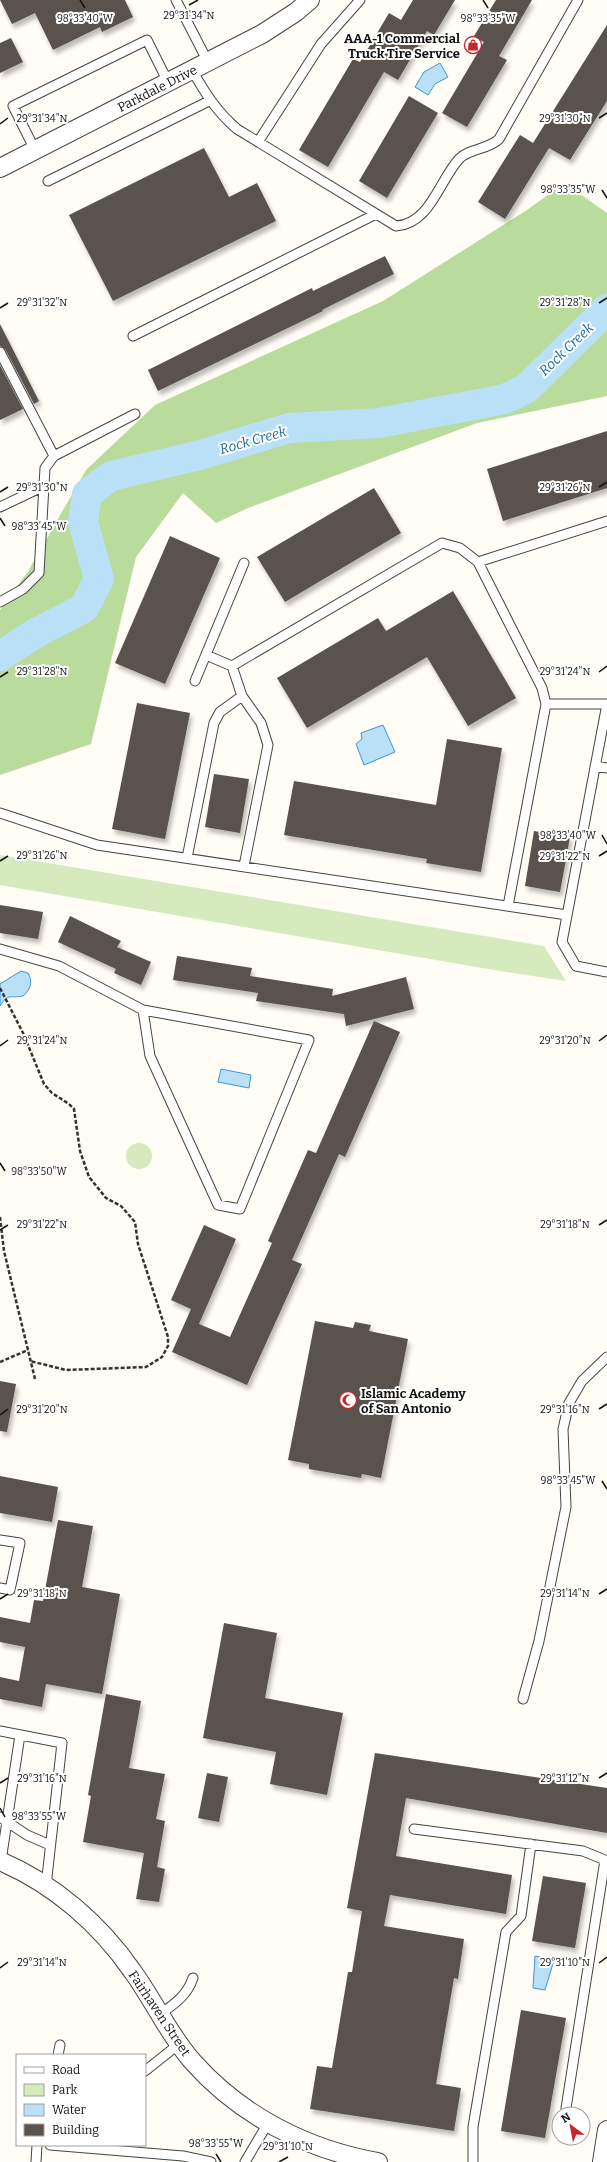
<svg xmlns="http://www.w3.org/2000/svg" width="607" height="2162" font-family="Bitter,serif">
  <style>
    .green { fill: #d5ebbd }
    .forest { fill: #b9dc9c }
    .water { fill: #b9e0f7; stroke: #3f96cf }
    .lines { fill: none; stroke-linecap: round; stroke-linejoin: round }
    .river { stroke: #b9e0f7; stroke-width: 30 }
    .building { fill: #5a524d; filter: url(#shadow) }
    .service-casing { stroke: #444; stroke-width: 11 }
    .minor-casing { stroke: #444; stroke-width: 20 }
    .path { stroke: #333; stroke-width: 2.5; stroke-dasharray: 4 2; stroke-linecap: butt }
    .service { stroke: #fff; stroke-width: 9 }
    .minor { stroke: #fff; stroke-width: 18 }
    .ticks { fill: none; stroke: #111; stroke-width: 1.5 }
    .labels { text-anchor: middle; stroke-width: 4; stroke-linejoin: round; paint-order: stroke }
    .poi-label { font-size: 13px; font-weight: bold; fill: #111; stroke: #fff; text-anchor: end }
    .street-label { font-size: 13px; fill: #111; stroke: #fff }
    .water-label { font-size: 14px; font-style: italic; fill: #1768a6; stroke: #fff }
    .ticks-label { font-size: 10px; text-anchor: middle; fill: #111; stroke: #fff; stroke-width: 4; stroke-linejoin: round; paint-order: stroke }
  </style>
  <defs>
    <filter id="shadow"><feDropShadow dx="2.5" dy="4.5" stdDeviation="2" flood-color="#0004"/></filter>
  </defs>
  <rect width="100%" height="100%" fill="#fffdf5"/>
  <path class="green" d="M0,855L544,946L566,981L500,971L0,885Z
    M126 1156a13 13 0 1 1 26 0a13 13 0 1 1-26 0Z"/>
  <path class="forest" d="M564,183L607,213V396L477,423L248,508L216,523L183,493L136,557L91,744L0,775V610L27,573L86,470L155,405L383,301L527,210Z"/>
  <path class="water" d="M440,63L448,77L435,84L428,95L415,87L424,72Z
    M383,725L395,752L364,765L356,744L362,739L361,733Z
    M21,971L28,973C33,982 31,989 23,996C10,999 9,992 0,1006V984Z
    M221,1069L251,1075L249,1088L218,1082Z
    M535,1956L554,1960L545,1990L533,1988Z"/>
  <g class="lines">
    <path class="river" d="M0,656L36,633L84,608L99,579L83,522L87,494L111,476L200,455L289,428L379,423L505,399L527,388L607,309"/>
  </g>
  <path class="building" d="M0,0H125L133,17L102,32L100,27L53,50L35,13L12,24Z
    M413,0H455L434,35L427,31L398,80L384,72L328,167L299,150L353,59L360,62L389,13L401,20Z
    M496,0H532L499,56L507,60L467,127L442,113L484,42L474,36Z
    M607,25V101L570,160L549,148L505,219L478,202L520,135L533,143Z
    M11,38L23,62L0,73V43Z
    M409,96L438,113L387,198L359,181Z
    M204,148L229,197L257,183L276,221L113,301L69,215Z
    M385,256L394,274L322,310L323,311L158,391L148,370L312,288L313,291Z
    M0,324L39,401L34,404L5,349L0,346Z
    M0,365L23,409L0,420Z
    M607,431V488L503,521L487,469Z
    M374,488L401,533L285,602L257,557Z
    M170,536L220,558L165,684L115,663Z
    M453,591L516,698L468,726L427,657L307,728L277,678L378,618L386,631Z
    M137,703L190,713L165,839L112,829Z
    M447,739L502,748L481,872L426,863L427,859L284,835L294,781L436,805Z
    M214,774L249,779L240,833L205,827Z
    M534,831L570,837L560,892L525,886Z
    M0,905L43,912L38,939L0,933Z
    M70,916L121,941L117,947L151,962L141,985L114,973L116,969L58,942Z
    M177,956L252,968L250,976L333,989L332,996L406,977L414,1009L346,1026L344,1014L256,1001L258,993L173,980Z
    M374,1021L400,1032L345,1157L339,1154L292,1260L302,1264L247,1385L172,1352L191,1309L171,1300L204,1225L236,1239L199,1324L230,1337L272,1243L268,1241L308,1150L316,1153Z
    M315,1321L353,1328L355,1322L371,1325L369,1331L408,1339L381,1478L362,1474L361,1478L309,1469V1464L288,1460Z
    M0,1381L16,1384L7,1432L0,1431Z
    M0,1476L58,1487L52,1522L0,1513Z
    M58,1520L93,1526L82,1587L120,1594L102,1694L46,1684L42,1707L0,1699V1677L19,1681L25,1647L0,1642V1617L30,1623L34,1600L43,1601Z
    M224,1623L277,1633L265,1698L343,1713L327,1795L270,1784L276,1752L203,1738Z
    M106,1694L141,1701L129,1768L165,1774L156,1819L165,1821L157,1867L165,1869L159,1902L136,1899L144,1853L83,1842L91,1796L88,1795Z
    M375,1753L607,1788V1833L406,1798L396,1856L512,1875L506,1914L390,1895L384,1926L464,1939L458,1979L454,1978L436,2084L461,2088L454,2131L310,2109L317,2066L332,2068L348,1972H352L362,1911L347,1908Z
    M207,1773L228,1777L219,1822L198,1818Z
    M543,1876L586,1883L575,1948L532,1941Z
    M521,2010L566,2018L545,2138L501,2131Z"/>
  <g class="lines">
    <g class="service-casing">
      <path id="service" d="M176,0L208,62
        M192,70C205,93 217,112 237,129L396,226C430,224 439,181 459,159C469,148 488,150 499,139L578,0
        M258,142L321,44L360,0
        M35,150L13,106L147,40L168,82
        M48,181L209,101
        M133,336L376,214
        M0,352L54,456
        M0,507L44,486
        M478,562L542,688L546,704L508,906
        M0,602L23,589L39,573L45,468L54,456L135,414
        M206,655L232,666
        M195,681L244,563
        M546,704H607
        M607,704L562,942L576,966L607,972
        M595,766L607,768
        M0,813L97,845L567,915
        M187,858L214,723L220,712L242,696
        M244,866L268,745L261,723L242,696L232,666L442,543L460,548L478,562L607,521
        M0,949L59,966L143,1010L309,1040L240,1209L218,1205L150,1056L143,1010
        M0,1540L20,1543L10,1590L0,1588
        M523,1699L539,1641L566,1507L563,1429L569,1403L582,1381L607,1357
        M0,1731L62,1743L46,1886
        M0,1817L27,1835L50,1845
        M414,1829L583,1851L605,1860L566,2108
        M1,1861L20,1735
        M159,2015C174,2004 187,1996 193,1978
        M58,2055L60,2045
        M145,2071L179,2044
        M50,2145L183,2156L211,2162
        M36,2162L37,2145
        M245,2162L268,2123
        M473,2162V2127L506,1932L521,1916L531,1844"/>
    </g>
    <g class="minor-casing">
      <path id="minor" d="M0,168L262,34L296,12L310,0
        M0,1861C54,1884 100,1924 133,1972C154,2001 169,2035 193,2062C241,2116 308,2150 378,2162
        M602,2162L607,2130"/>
    </g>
    <path class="path" d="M0,988L23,1033L44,1084L52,1093L69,1104L74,1109L80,1151L89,1177L106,1198L121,1206L135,1222L138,1244L168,1337V1346L162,1357L146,1367L66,1370L30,1361
      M0,1217L4,1251L35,1379
      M0,1362L28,1350"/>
    <use href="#service" class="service"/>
    <use href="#minor" class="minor"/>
  </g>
  <path class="ticks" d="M80,0L85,8M483,0L488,8M189,5L198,0M599,118L607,113M0,124L8,118M602,190L607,198M599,303L607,298M0,308L8,303M599,487L607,482M0,492L8,487M0,518L5,526M599,672L607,666M0,677L8,672M602,835L607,844M599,856L607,851M0,861L8,856M599,1041L607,1035M0,1046L8,1040M0,1163L5,1171M599,1225L607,1220M0,1230L8,1225M599,1409L607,1404M0,1415L8,1409M602,1481L607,1489M599,1594L607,1589M0,1599L8,1594M599,1778L607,1773M0,1783L8,1778M0,1808L5,1817M599,1963L607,1957M0,1968L8,1962M216,2154L221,2162M279,2162L288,2157"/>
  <defs>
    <g id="shop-ring" transform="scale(0.9)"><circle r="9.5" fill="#fff" stroke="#c4262e" stroke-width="1.5"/><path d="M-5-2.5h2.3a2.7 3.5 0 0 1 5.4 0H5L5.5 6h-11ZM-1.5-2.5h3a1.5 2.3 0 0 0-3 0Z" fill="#c4262e"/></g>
    <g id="mosque-ring" transform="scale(0.9)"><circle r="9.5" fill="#fff" stroke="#c4262e" stroke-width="1.5"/><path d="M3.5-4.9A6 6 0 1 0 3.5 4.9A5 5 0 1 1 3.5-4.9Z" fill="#c4262e"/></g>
  </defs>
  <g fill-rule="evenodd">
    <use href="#shop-ring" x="473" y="45"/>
    <use href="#mosque-ring" x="348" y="1400"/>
  </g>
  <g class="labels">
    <g class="poi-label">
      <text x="460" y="43">AAA-1 Commercial<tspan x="460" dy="15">Truck Tire Service</tspan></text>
      <text x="361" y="1398" text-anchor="start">Islamic Academy<tspan x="361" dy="15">of San Antonio</tspan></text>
    </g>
    <g class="street-label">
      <text transform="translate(157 88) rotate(-27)" y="5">Parkdale Drive</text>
      <text transform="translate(160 2013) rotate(56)" y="5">Fairhaven Street</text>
    </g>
    <g class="water-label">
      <text transform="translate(566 349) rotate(-44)" y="5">Rock Creek</text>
      <text transform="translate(253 440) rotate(-16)" y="5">Rock Creek</text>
    </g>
  </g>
  <g class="ticks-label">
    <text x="189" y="19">29°31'34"N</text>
    <text x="85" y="22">98°33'40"W</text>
    <text x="488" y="22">98°33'35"W</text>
    <text x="42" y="122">29°31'34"N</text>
    <text x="565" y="122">29°31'30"N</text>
    <text x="568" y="193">98°33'35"W</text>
    <text x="42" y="306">29°31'32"N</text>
    <text x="565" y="306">29°31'28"N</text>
    <text x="42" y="491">29°31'30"N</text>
    <text x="565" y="491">29°31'26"N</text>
    <text x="39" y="530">98°33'45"W</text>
    <text x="42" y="675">29°31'28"N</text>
    <text x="565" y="675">29°31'24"N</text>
    <text x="568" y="839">98°33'40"W</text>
    <text x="42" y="859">29°31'26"N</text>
    <text x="565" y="860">29°31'22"N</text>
    <text x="42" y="1044">29°31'24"N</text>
    <text x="565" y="1044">29°31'20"N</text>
    <text x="39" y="1175">98°33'50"W</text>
    <text x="42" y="1228">29°31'22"N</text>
    <text x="565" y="1228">29°31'18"N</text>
    <text x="42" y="1413">29°31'20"N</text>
    <text x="565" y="1413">29°31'16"N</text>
    <text x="568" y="1484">98°33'45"W</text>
    <text x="42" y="1597">29°31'18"N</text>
    <text x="565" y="1597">29°31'14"N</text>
    <text x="42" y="1782">29°31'16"N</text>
    <text x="565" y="1782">29°31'12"N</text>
    <text x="39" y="1820">98°33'55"W</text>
    <text x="42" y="1966">29°31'14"N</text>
    <text x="565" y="1966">29°31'10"N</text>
    <text x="216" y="2147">98°33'55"W</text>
    <text x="288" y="2150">29°31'10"N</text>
  </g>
  <rect x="16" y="2054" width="130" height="92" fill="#ffffff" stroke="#a0a0a0"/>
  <rect x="24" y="2067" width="20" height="6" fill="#ffffff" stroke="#a0a0a0"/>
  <text x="52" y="2074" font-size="12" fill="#111111">Road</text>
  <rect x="24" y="2084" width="20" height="12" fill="#d5ebbd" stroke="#a0a0a0"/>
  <text x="52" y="2094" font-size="12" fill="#111111">Park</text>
  <rect x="24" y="2104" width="20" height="12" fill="#b9e0f7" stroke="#a0a0a0"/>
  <text x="52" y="2114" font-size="12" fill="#111111">Water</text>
  <rect x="24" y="2124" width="20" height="12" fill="#5a524d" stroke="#a0a0a0"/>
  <text x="52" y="2134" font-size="12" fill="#111111">Building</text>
  <g transform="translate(571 2126) rotate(328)"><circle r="19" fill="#ffffff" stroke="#a0a0a0"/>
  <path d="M0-3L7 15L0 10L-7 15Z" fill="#c4262e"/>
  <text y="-6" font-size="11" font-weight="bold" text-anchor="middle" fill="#111111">N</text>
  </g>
</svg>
